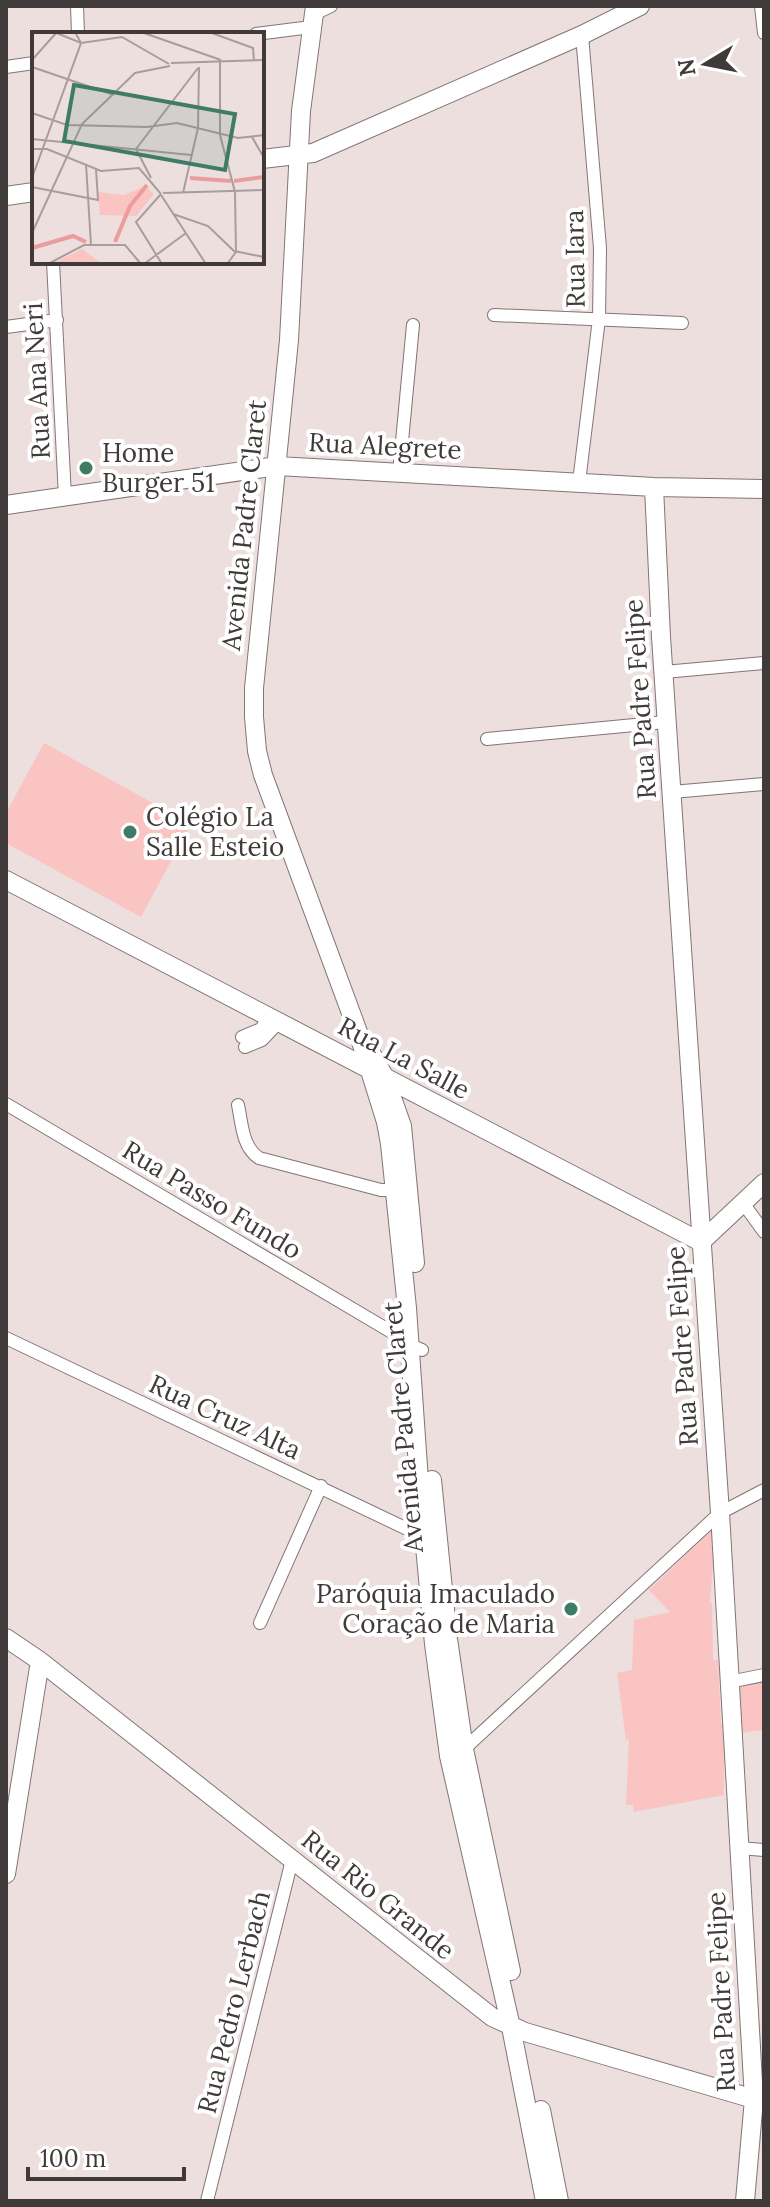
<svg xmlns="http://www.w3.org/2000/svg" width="770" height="2207" font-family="Lora,serif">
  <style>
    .green { fill: #fac4c2 }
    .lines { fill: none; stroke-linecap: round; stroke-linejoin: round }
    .street-casing { stroke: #827575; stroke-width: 14 }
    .secondary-casing { stroke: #827575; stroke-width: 20 }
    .street { stroke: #fff; stroke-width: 12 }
    .secondary { stroke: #fff; stroke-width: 18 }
    .poi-dot { fill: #3e7c67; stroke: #fff; stroke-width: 3 }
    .labels { text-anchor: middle; stroke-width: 8; stroke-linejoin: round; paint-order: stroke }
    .street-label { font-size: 26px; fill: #403a3a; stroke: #fff }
    .poi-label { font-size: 26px; fill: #403a3a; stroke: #fff; text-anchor: start }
    .inset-river { fill: none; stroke: #ec9c9c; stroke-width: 4 }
    .inset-road { fill: none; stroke: #a89d9c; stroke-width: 2 }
    .view { fill: #3e7c67; fill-opacity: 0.15; stroke: #3e7c67; stroke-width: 4 }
    .inset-edge { fill: none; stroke: #403a3a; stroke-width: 4 }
  </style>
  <rect width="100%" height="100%" fill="#eddfde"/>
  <path class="green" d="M44,743L191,824L141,917L6,843V813Z
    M716,1526L710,1603H712L713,1660H718L721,1724L724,1725V1795L634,1812L633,1805H626L629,1739L626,1740L617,1673L632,1670L634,1620L670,1612L649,1590Z
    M764,1679V1730L737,1733L733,1684Z"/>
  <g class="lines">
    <g class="street-casing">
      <path id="street" d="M77,6L78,34
        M761,6L764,33
        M314,14L331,6
        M256,34L311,27
        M6,67L34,63
        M53,262L65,497
        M494,315L682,323
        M6,327L57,320
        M399,473L413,325
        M579,482L599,319L600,248L582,35
        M664,672L764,663
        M487,739L666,722
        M672,792L764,784
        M242,1037L261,1029L269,1017
        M245,1047L262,1040L279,1022
        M6,1104L395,1334L410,1345L422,1350
        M238,1105C242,1123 242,1147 259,1158L381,1190H395
        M743,1203L764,1232
        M6,1338L424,1537
        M260,1623L321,1486
        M729,1682L764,1675
        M459,1751L464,1749L720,1513L764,1490
        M739,1848L764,1850
        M207,2201L292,1860"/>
    </g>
    <g class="secondary-casing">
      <path id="secondary" d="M315,6L301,111L289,340L254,688V717L257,751L263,775L358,1032L386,1122L390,1144L407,1308L419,1481L434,1644L449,1756L511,2027L545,2201
        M262,159L313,153L582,35L640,6
        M6,196L34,192
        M654,487L661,637L720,1513L754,2099L745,2201
        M6,505L277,466L654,487L764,489
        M6,880L701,1242
        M372,1055L385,1078L402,1126L415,1263
        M701,1242L764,1183
        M432,1480L448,1639L464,1749L511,1971
        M6,1638L40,1661L492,2017L525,2032L764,2102
        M6,1874L40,1661
        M541,2110L559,2201"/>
    </g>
    <use href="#street" class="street"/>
    <use href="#secondary" class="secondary"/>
  </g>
  <g class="poi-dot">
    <circle cx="86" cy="468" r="8"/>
    <circle cx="130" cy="832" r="8"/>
    <circle cx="571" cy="1609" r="8"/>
  </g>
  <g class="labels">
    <g class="street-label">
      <text transform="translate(575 259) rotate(-91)" y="9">Rua Iara</text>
      <text transform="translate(37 381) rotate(-93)" y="9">Rua Ana Neri</text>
      <text transform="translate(385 446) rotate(3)" y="9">Rua Alegrete</text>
      <text transform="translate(244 525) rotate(-84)" y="9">Avenida Padre Claret</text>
      <text transform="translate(640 699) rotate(-94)" y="9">Rua Padre Felipe</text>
      <text transform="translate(404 1058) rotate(28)" y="9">Rua La Salle</text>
      <text transform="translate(212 1200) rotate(31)" y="9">Rua Passo Fundo</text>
      <text transform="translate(682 1346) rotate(-94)" y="9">Rua Padre Felipe</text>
      <text transform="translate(225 1417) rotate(25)" y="9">Rua Cruz Alta</text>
      <text transform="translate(403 1427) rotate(-95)" y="9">Avenida Padre Claret</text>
      <text transform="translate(378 1895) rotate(39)" y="9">Rua Rio Grande</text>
      <text transform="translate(721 1992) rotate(-93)" y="9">Rua Padre Felipe</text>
      <text transform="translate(234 2002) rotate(-76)" y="9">Rua Pedro Lerbach</text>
    </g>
    <g class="poi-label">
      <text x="102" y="462">Home<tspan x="102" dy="30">Burger 51</tspan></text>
      <text x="146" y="826">Colégio La<tspan x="146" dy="30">Salle Esteio</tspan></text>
      <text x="555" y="1603" text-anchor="end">Paróquia Imaculado<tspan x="555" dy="30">Coração de Maria</tspan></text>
    </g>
  </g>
  <g transform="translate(32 32)">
    <rect width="232" height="232" fill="#eddfde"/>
    <path d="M113,154L122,162L104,184L68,183L66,160L92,163ZM50,217L70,232H20Z" fill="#fac4c2"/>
    <path class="inset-river" d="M158,146L199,149M202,149L232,145M83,210L98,174L115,153M0,216L41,204L54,210"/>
    <path class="inset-road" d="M22,0L49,11L90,5L137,32M109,0L189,28M177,0L221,16L222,29M0,28L25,0M188,28V103L203,160L204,220L195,232M139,31L232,28M0,35L82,63M0,81L35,93L115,95L145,91L206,106L232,103M220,105L232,126M0,107L159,123M0,117H15L69,139L107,136L129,162M104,117L166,36M104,117L119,146M54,132L59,213M0,146L49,11L43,0M0,155L66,168L64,137M131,161L232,158M151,161L166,96L167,35M129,162L104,190L130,232M129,163L174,232M141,182L176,194L202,219L232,225M0,201L50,92L103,41L138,34M16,232L52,213H93L109,232M112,232L154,201"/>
    <path class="view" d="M42,53L203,82L193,138L32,109Z"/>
    <rect width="232" height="232" class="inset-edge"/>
  </g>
  <rect width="770" height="2207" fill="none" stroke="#403a3a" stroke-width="16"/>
  <g transform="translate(706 64) rotate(260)" stroke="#ffffff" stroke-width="6" paint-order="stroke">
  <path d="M0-6L14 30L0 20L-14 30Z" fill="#403a3a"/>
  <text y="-12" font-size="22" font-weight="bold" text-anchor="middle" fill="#403a3a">N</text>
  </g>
  <path d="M28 2167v12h156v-12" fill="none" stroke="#403a3a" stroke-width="4"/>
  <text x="40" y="2167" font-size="24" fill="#403a3a" stroke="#ffffff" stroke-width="6" paint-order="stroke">100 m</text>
</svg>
